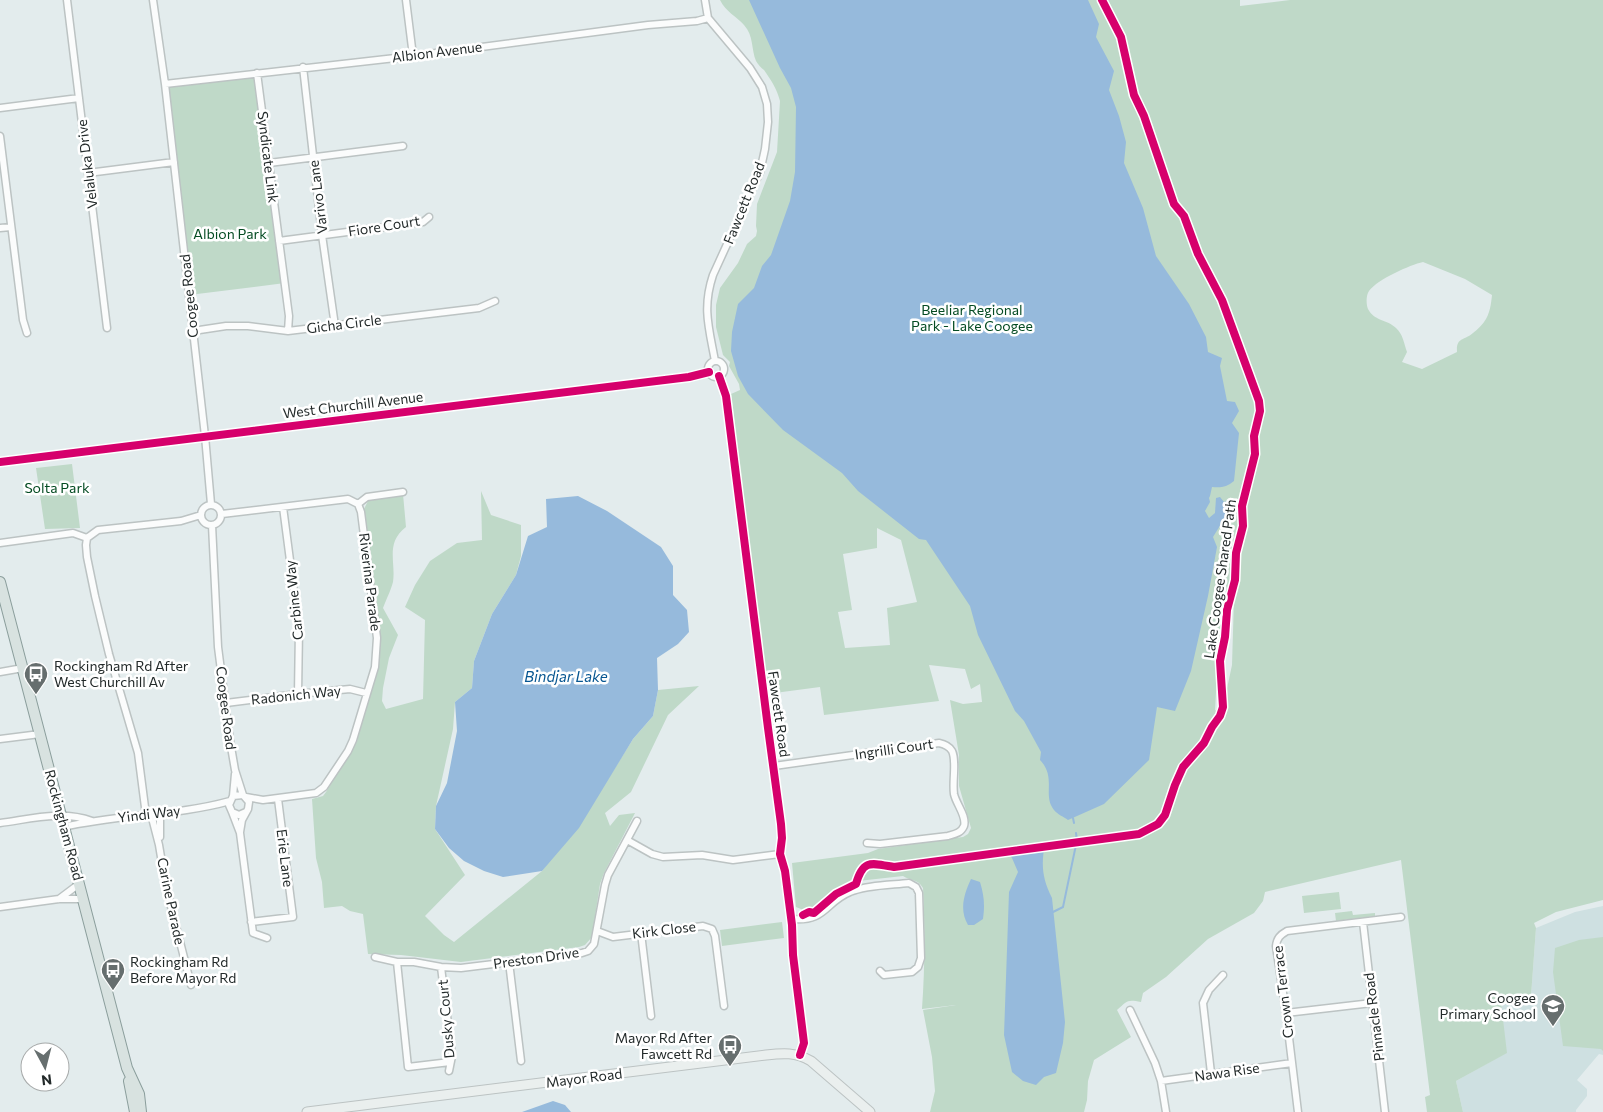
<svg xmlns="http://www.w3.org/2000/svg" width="1603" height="1112" font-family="Commissioner,sans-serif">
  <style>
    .built { fill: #cee0e1 }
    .green { fill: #bfd9c8; fill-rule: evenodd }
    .water { fill: #96badc }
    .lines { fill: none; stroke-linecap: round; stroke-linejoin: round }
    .stream { stroke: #96badc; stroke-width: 2 }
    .minor-casing { stroke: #bcc3c3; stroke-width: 9 }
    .secondary-casing { stroke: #bcc3c3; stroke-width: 11 }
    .primary-casing { stroke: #8b9e9c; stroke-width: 12 }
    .minor { stroke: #fbfcfc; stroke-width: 6 }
    .secondary { stroke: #eaefee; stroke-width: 9 }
    .primary { stroke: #d8e2e0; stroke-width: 10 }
    .cycleway-casing { stroke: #fff; stroke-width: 11 }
    .cycleway { stroke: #d6006c; stroke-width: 8 }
    .labels { text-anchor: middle; stroke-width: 5; stroke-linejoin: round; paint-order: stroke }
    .street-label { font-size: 14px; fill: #232a2a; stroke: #fff }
    .park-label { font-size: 14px; fill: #044b22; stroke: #fff }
    .poi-label { font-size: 14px; fill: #232a2a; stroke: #fff; text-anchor: start }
    .water-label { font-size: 15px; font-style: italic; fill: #075691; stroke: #fff }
  </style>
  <rect width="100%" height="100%" fill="#e3eced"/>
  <path class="built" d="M1603,906V1055L1599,1054L1577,1080L1587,1089V1096L1576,1110V1112H1463L1456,1081L1506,1053L1501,1002L1531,996L1536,928L1575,912Z"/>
  <path class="green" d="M720,0H1099L1113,27L1123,51L1130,89L1170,199L1182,219L1197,255L1221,300L1258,409L1252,434L1254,453L1240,507L1242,526L1234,552L1233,581L1224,610L1223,635L1218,655L1215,711L1225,698L1232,665L1234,598L1238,551L1244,526L1243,511L1245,497L1256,460L1255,437L1262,412L1223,300L1200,255L1187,219L1178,205L1153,133L1136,95L1121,31L1105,0H1240V6L1290,0H1603V900L1556,912L1534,923L1536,928L1531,996L1501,1002L1507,1053L1456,1081L1463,1112H1427L1425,1097L1430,1095L1401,860L1265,892L1263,901L1254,913L1208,939L1166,977L1143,993L1141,1002C1127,999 1127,1001 1117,1010L1131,1037L1094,1060L1088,1081L1087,1100L1084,1112H930L935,1091L932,1057L923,1010L956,1005L922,1009C925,967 925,929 923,888C917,878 910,881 903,876L858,881L842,888L816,911L803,912L801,909L796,907L792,863L868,853L878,849L963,837L968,834L971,828L959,786V755L950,700L963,704L982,702L980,684L971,689L965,669L929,665L939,701L824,715L820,687L767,694L731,394L740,390L739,384L729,366L730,362L723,355L716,327V305L720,288L738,263L747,244L756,236L757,231L756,226L757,204L777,152L780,101C777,89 771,80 764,70C761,68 758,64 756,61C751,49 754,36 744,25C736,16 726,12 720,0ZM1423,262L1465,279L1492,295C1491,304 1490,314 1484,322C1482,325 1477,330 1473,333C1464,341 1456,337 1457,352L1422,369L1402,362L1407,352C1404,344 1403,334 1396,328C1387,319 1375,322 1368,309C1366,304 1366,295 1369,291C1378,279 1410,265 1423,262ZM877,528L901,540L917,602L887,608L890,645L845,648L838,612L852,610L843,554L877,548Z
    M257,73L285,283L189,295L165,84Z
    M72,464L80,528L45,529L36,468Z
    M481,491L491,515L521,525V556L516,575L492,614L474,661L472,688L455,702L453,729L436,806L435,829L465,875L425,916L444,935L454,942L542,871L608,779L633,739L653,716L658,690L699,686L668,715L631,792L605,813L610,826L619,815L635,813L604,873L600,884L592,937L585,945L579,947L461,962L401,955L368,954L363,914L350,911L342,906L324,908L322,882L316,858L312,799L323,796L326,792L357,741L378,663L379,633L364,509L368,501L372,499L403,494L406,527C385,543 396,562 393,582C391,590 386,600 383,608L398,635L389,658L383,688L382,701L386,709L423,699L425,620L405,607L415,585L430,561L457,543L482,540Z
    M1339,892L1341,909L1304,913L1302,896Z
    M1352,911L1353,915L1375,913V916L1336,921L1335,913Z
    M782,922L784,938L722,946L720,930Z
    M1603,937V1051L1601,1049L1563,1046L1553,972L1555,948L1579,940Z"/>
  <path class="water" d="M749,0H1088L1099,24L1096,37L1114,71L1109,90L1119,116L1126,142L1124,163L1143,208L1156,256L1189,304L1206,337L1208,352L1222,358L1220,366L1227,401L1235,402L1239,411L1232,423L1239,433L1234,481C1227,487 1221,488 1212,487L1210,496L1209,498L1210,502L1205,511L1209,518L1215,513L1216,498L1220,497L1224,502L1229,500V511L1213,537L1217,547L1208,596L1191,671L1175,711L1157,707L1149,760L1104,804L1068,820C1064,817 1057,814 1054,810C1042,795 1057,778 1040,760L1041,752L1024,721L1015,711L978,635L970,606L926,540L919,539L858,491L842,473L783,430L748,394L738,376L731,351L732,332L738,304L754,288L762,266L771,255L790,201L795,172L796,107L791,88L780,68Z
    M578,496L607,511L661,547L673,566V595L687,610L689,632L678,644L657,658L658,690L653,716L633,739L579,828L542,871L503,877L484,871L464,861L449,848L435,829L436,806L447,783L457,731L455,702L472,688L474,661L492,614L516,575L528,536L547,527L546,499Z
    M1045,843C1041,865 1042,878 1052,898L1065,1022L1063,1043L1056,1073L1044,1077L1036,1085L1023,1081L1012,1072L1004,1035L1009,892L1018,872L1012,858L1005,849Z
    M971,879L980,882C984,895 985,905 983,919L974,925H968C959,910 964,894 971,879Z
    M553,1101L565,1105L571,1112H522Z"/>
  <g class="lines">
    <path class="stream" d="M1073,818L1074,823
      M1053,912L1063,907L1077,840L1076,833"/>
    <g class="minor-casing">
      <path id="minor" d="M67,0L107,328
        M153,0L165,84L205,436L211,504
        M406,0L413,56
        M705,0L708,18L750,68L762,87L767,104L768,122L765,149L760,172L713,275C702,308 709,328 715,361
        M303,67L322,235L335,326
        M257,73L289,316L288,331
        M165,84L413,56L648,25L697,21L708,18
        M0,108L79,98
        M0,136L23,320L27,333
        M269,163L403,146
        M88,173L174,162
        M0,228L11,227
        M279,241L423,222L429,217
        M193,331L226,326H248L288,331L479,308L495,301
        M708 369a8 8 0 1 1 16 0a8 8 0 1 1-16 0Z
        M719,376L726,396L768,728L781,824L782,838L780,854L785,871L792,925L793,955L804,1043L800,1055
        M0,462L689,377L709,372
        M358,504L367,497L403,492
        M201 515a10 10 0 1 1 20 0a10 10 0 1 1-20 0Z
        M283,507L299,629L298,694
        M222,514L348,499L358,504L361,512L377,638L375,667L353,740L348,751L324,787L316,793L263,800L246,797
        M212,525L218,647L230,741L235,770L243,795
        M0,543L73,533L87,538
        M0,672L23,668
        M226,703L298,694L350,689L366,693
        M0,739L40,734
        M774,766L939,743C944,744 949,746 952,751C957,761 952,781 954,794C956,804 967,816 964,826C961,833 955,834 948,836L880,844L867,843
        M233,796L235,774
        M232,812L240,833L253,933L267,938
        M151,814L159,845L166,887L191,985
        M146,815L138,753L109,654L95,596L87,557L86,545L87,538L98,530L181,521L201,515
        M0,823C31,819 62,810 92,821
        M64,827C119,814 176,816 230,801
        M240,832L242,820L248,809L249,802L243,795L233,796L229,805L232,812L239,815L246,812
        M160,837V813
        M627,840L652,854L663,857L702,855L733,860L780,854
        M59,899L79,884
        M0,907L59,899H83
        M792,919C826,922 825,902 850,892C866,885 891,885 909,883L916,887L919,893L921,958L918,967L912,972L884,975L880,971
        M251,922L293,917L278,799
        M1363,922L1385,1112
        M597,931L613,937L703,926L712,929L715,936L724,1006
        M641,933L651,1016
        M375,957L397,962H414L441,967L461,968L582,953L588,951L594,944L605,885L608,875L637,821
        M397,962L408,1067L450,1062
        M509,962L521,1061
        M441,967L452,1056L449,1071
        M1130,1010L1155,1063L1161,1081L1166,1112
        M1286,1013L1372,1003
        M1211,1073L1203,1003L1209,990L1223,975
        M1161,1081L1292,1063
        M1298,1112L1286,1013L1276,946C1277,938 1280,935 1287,931L1401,917"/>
    </g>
    <g class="secondary-casing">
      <path id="secondary" d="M307,1112L766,1055C783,1053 796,1052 811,1061L870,1112"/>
    </g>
    <g class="primary-casing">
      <path id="primary" d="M0,582L127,1068L139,1094L141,1112
        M129,1081L135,1112"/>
    </g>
    <use href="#minor" class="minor"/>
    <use href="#secondary" class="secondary"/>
    <use href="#primary" class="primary"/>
    <g class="cycleway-casing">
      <path id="cycleway" d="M719,376L726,396L768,728L781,824L782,838L780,854L785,871L792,925L793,955L804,1043L800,1055
        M0,462L689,377L709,372
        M803,915L809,912L814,913L836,894L856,884C863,859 871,863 894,867L1139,834L1158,824L1165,815L1175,785L1183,767L1204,743L1212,727L1220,716L1223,707L1220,661L1225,637L1227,610L1235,580L1236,553L1243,526L1242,506L1255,454L1254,436L1260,411L1259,401L1222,300L1198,254L1184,216L1174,204L1144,116L1134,95L1121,37L1102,0"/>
    </g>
    <use href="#cycleway" class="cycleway"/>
  </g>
  <defs>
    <g id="bus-pin" transform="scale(1.25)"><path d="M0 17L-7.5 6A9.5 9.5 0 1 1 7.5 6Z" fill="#666e6e" stroke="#fff"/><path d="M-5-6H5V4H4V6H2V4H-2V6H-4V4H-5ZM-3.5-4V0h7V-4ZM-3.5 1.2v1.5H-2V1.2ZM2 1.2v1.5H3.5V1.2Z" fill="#fff"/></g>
    <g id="school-pin" transform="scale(1.25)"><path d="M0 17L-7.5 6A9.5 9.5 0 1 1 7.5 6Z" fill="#666e6e" stroke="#fff"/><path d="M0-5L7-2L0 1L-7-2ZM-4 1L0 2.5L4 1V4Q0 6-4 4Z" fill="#fff"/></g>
  </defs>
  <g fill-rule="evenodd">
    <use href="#bus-pin" x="36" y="674"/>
    <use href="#bus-pin" x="113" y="970"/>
    <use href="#school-pin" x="1553" y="1006"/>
    <use href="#bus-pin" x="730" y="1046"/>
  </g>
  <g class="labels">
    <g class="street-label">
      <text transform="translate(437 52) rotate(-7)" y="5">Albion Avenue</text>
      <text transform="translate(268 157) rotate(83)" y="5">Syndicate Link</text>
      <text transform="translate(87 164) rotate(-97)" y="5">Velaluka Drive</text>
      <text transform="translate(318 197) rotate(-97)" y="5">Varivo Lane</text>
      <text transform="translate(744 203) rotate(-68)" y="5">Fawcett Road</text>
      <text transform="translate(384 226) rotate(-9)" y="5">Fiore Court</text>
      <text transform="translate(189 296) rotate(-96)" y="5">Coogee Road</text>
      <text transform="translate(344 324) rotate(-7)" y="5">Gicha Circle</text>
      <text transform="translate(353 405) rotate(-7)" y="5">West Churchill Avenue</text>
      <text transform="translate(1220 579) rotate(-82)" y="5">Lake Coogee Shared Path</text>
      <text transform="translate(370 582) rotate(83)" y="5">Riverina Parade</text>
      <text transform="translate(294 600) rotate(-96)" y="5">Carbine Way</text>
      <text transform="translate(296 695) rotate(-6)" y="5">Radonich Way</text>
      <text transform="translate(226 708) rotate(83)" y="5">Coogee Road</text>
      <text transform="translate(779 714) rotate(82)" y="5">Fawcett Road</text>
      <text transform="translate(894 749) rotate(-8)" y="5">Ingrilli Court</text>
      <text transform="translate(149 814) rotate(-7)" y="5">Yindi Way</text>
      <text transform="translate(64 825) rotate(75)" y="5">Rockingham Road</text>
      <text transform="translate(285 858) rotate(83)" y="5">Erie Lane</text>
      <text transform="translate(171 901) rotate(78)" y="5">Carine Parade</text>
      <text transform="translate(664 930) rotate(-7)" y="5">Kirk Close</text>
      <text transform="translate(536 958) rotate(-8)" y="5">Preston Drive</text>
      <text transform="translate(1283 992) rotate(-97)" y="5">Crown Terrace</text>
      <text transform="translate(1374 1017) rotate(-97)" y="5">Pinnacle Road</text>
      <text transform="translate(446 1019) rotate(-95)" y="5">Dusky Court</text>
      <text transform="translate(1227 1072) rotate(-8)" y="5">Nawa Rise</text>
      <text transform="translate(584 1078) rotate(-7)" y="5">Mayor Road</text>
    </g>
    <g class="park-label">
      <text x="230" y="239">Albion Park</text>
      <text x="972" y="315">Beeliar Regional<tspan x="972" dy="16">Park - Lake Coogee</tspan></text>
      <text x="57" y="493">Solta Park</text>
    </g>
    <g class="poi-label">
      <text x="54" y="671">Rockingham Rd After<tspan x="54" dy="16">West Churchill Av</tspan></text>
      <text x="130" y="967">Rockingham Rd<tspan x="130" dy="16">Before Mayor Rd</tspan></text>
      <text x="1536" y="1003" text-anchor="end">Coogee<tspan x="1536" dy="16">Primary School</tspan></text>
      <text x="712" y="1043" text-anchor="end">Mayor Rd After<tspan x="712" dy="16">Fawcett Rd</tspan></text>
    </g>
    <g class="water-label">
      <text x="566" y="682">Bindjar Lake</text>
    </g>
  </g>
  <g transform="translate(45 1067) rotate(173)"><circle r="24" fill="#ffffff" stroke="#a7aaaa"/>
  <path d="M0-4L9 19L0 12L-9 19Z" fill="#666e6e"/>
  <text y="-8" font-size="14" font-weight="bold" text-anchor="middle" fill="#232a2a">N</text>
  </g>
</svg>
